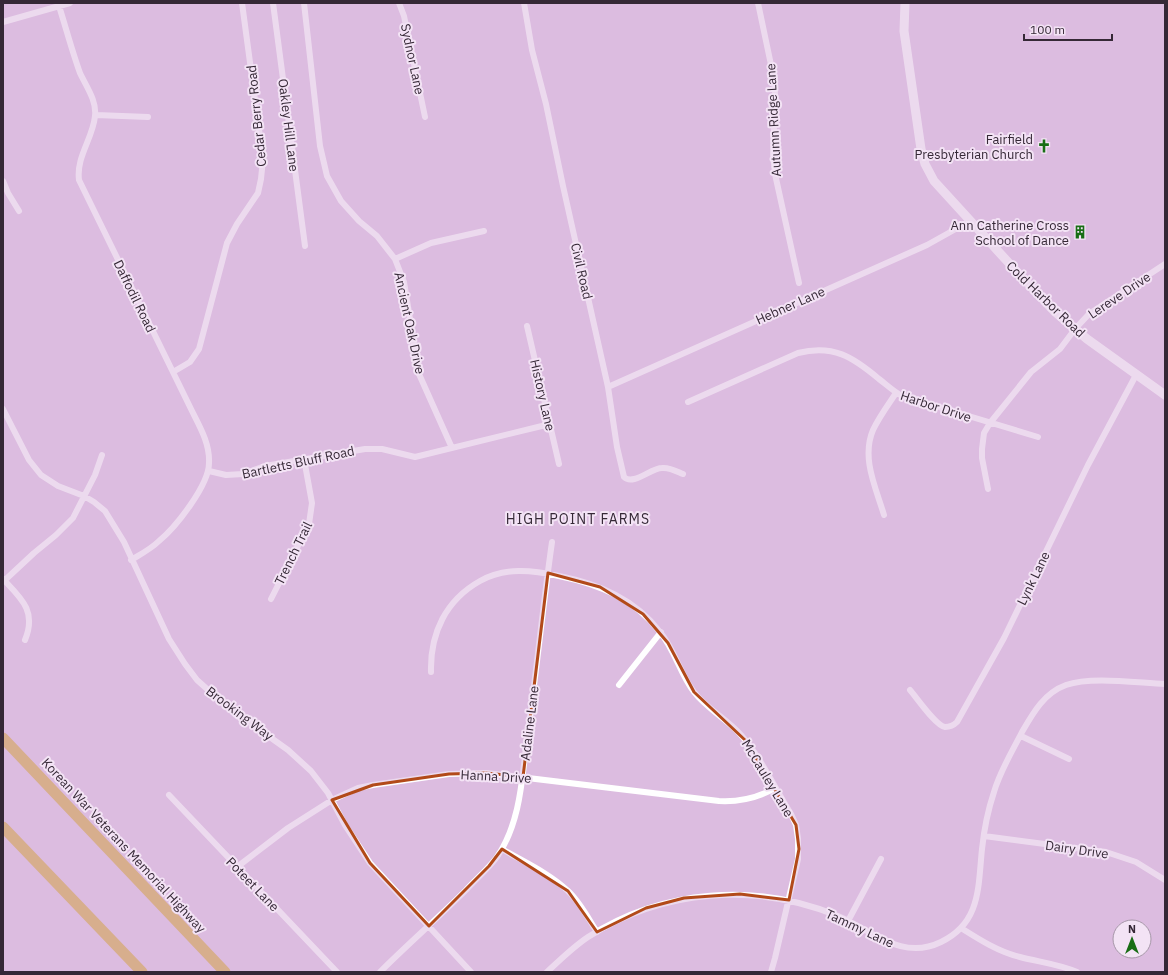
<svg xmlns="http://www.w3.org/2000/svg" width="1168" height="975" font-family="'IBM Plex Sans',sans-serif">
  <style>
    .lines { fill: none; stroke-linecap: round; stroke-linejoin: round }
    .street { stroke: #fff; stroke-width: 6 }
    .secondary { stroke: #fff; stroke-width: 9 }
    .highway { stroke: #d09d29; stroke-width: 11 }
    .marked { fill: none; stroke: #b24a19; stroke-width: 3; stroke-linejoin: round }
    .labels { text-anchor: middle; stroke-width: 4; stroke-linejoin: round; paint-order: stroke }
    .street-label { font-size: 13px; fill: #352836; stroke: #f3e3f5 }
    .poi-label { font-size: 13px; fill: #352836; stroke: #f3e3f5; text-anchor: end }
    .neighbourhood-label { font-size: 14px; letter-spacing: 1px; fill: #352836; stroke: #f3e3f5 }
  </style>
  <rect width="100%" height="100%" fill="#dcbce0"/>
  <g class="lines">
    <path class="street" d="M273,3L305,246
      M304,3L320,146L327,176L341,201L359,221L377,236L395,259L404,282L419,374L452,448
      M399,3L404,16L425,117
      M524,3L532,50L546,104L563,186L608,387L617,447L624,477C633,486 651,468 662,468C669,467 676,471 683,474
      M758,3L774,79L775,94L773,155L775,174L799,283
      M59,6C66,28 72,51 80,73C86,86 97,101 95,116C93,138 76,157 79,180L192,411C200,427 210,444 209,463C209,485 176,527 159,541C151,549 141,554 131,560
      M3,22L70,3
      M96,115L148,117
      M3,181L8,193L19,211
      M395,259L431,243L484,231
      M527,326L559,464
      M173,372L190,362L199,349L227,243L237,224L258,193L261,179L263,159L242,3
      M608,387L927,245L970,221
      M688,402L798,353C833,344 853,357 879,379C887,385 893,391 902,396L1038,437
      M3,409L29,460L41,475L58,486L84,496L94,502L105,511L124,542L169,639L185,664L197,680L225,705L288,750L311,771L328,793L345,825L370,863L471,972
      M209,471L226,475L243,474L265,466L365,449H382L415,457L550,424
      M988,489L982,458V449L984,433L990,423L1031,372L1060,349L1075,329L1089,314L1165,264
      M884,515C876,488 861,458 873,430C879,417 888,405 896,393
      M3,579C21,598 37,611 25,640
      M5,580L34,553L56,535L73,518L95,475L102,455
      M271,599L309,524L312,503L304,459
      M431,672C430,633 446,600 480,581C505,567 532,570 559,576C599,584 635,599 660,632C675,650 680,674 694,692C707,709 727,719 741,735C760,756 776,790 791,814L796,825L798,839V859L775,958L771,972
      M619,685L661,632
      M910,690C917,698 936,726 945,727C950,727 954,725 957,722L1004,638L1088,465L1136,375
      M1021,736L1069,759
      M169,795L337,972
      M984,836L1106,852L1136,862L1165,880
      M502,849C524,862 549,873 568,891C580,902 588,918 597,932
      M237,867L288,828L332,800L358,788L373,785L449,774L486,773L719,801C739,802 758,798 775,788
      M848,921L881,859
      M961,928C980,940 999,952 1020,957C1039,962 1059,964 1077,972
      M380,972C408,944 438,918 466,890C476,879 488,869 497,857C522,820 522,774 528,731C537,668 543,605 552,542
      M547,972C560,960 573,947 588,937C663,889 756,882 838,916C873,931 902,961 941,942C981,923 978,887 982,849C984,830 988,810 994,792C1000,771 1012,752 1022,732C1033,713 1044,693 1066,685C1091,676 1138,683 1165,684"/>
    <path class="secondary" d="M905,3L904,31L921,149L925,164L934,181L1018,273L1054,311L1087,339L1165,395"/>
    <path class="highway" d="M3,738L225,972
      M3,827L142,972"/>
  </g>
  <path d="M0 0H1168V975H0ZM548,573L600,587L643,614L668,643L694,692L746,741L796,825L799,849L789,900L740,894L684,898L646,908L597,932L568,891L502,849L489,866L429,926L370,863L332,800L373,785L449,774L486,773L523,777Z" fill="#dcbce0" fill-opacity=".55" fill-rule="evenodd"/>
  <path class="marked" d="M548,573L600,587L643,614L668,643L694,692L746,741L796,825L799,849L789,900L740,894L684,898L646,908L597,932L568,891L502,849L489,866L429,926L370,863L332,800L373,785L449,774L486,773L523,777Z"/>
  <defs>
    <g id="church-bare" transform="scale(1.08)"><path d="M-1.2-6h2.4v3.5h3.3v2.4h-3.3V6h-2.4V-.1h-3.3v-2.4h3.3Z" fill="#186d15" stroke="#f3e3f5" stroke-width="2.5" paint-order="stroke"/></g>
    <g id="building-bare" transform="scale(1.08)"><path d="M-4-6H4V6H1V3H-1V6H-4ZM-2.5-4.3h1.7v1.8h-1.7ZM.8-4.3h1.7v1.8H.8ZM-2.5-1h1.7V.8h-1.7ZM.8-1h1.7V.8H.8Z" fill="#186d15" stroke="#f3e3f5" stroke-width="2.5" paint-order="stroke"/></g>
  </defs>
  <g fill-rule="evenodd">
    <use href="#church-bare" x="1044" y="146"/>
    <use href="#building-bare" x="1080" y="232"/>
  </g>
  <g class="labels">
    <g class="street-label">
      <text transform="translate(413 59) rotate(78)" y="5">Sydnor Lane</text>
      <text transform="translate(256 116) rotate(-96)" y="5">Cedar Berry Road</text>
      <text transform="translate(773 120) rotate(-93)" y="5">Autumn Ridge Lane</text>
      <text transform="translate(289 125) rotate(83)" y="5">Oakley Hill Lane</text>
      <text transform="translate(582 271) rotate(77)" y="5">Civil Road</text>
      <text transform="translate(1119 295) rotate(-34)" y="5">Lereve Drive</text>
      <text transform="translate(135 296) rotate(64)" y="5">Daffodil Road</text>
      <text transform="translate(1046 299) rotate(44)" y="5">Cold Harbor Road</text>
      <text transform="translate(790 305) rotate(-24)" y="5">Hebner Lane</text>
      <text transform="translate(410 323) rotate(78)" y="5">Ancient Oak Drive</text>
      <text transform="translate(543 395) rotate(77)" y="5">History Lane</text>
      <text transform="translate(936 406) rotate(18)" y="5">Harbor Drive</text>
      <text transform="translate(298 462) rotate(-12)" y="5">Bartletts Bluff Road</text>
      <text transform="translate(293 553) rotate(-64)" y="5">Trench Trail</text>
      <text transform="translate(1033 578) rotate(-64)" y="5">Lynk Lane</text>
      <text transform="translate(240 713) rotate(37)" y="5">Brooking Way</text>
      <text transform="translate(529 723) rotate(-83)" y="5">Adaline Lane</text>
      <text transform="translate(496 776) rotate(3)" y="5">Hanna Drive</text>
      <text transform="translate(768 778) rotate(59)" y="5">McCauley Lane</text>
      <text transform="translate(124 845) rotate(47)" y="5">Korean War Veterans Memorial Highway</text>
      <text transform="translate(1077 849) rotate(8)" y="5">Dairy Drive</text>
      <text transform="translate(253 884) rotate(46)" y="5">Poteet Lane</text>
      <text transform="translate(860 928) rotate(25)" y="5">Tammy Lane</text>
    </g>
    <g class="poi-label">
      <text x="1033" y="144">Fairfield<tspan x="1033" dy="15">Presbyterian Church</tspan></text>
      <text x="1069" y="230">Ann Catherine Cross<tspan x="1069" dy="15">School of Dance</tspan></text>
    </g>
    <g class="neighbourhood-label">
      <text x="578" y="524">HIGH POINT FARMS</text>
    </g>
  </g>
  <rect width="1168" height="975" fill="none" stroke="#352836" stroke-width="8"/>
  <g transform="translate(1132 939)"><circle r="19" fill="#f3e3f5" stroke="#a798a9"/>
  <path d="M0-3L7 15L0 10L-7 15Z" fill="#186d15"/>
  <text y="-6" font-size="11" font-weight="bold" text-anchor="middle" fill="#352836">N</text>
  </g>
  <path d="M1024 34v6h88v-6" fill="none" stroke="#352836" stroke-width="2"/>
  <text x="1030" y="34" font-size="12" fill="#352836" stroke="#f3e3f5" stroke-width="3" paint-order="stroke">100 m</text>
</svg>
